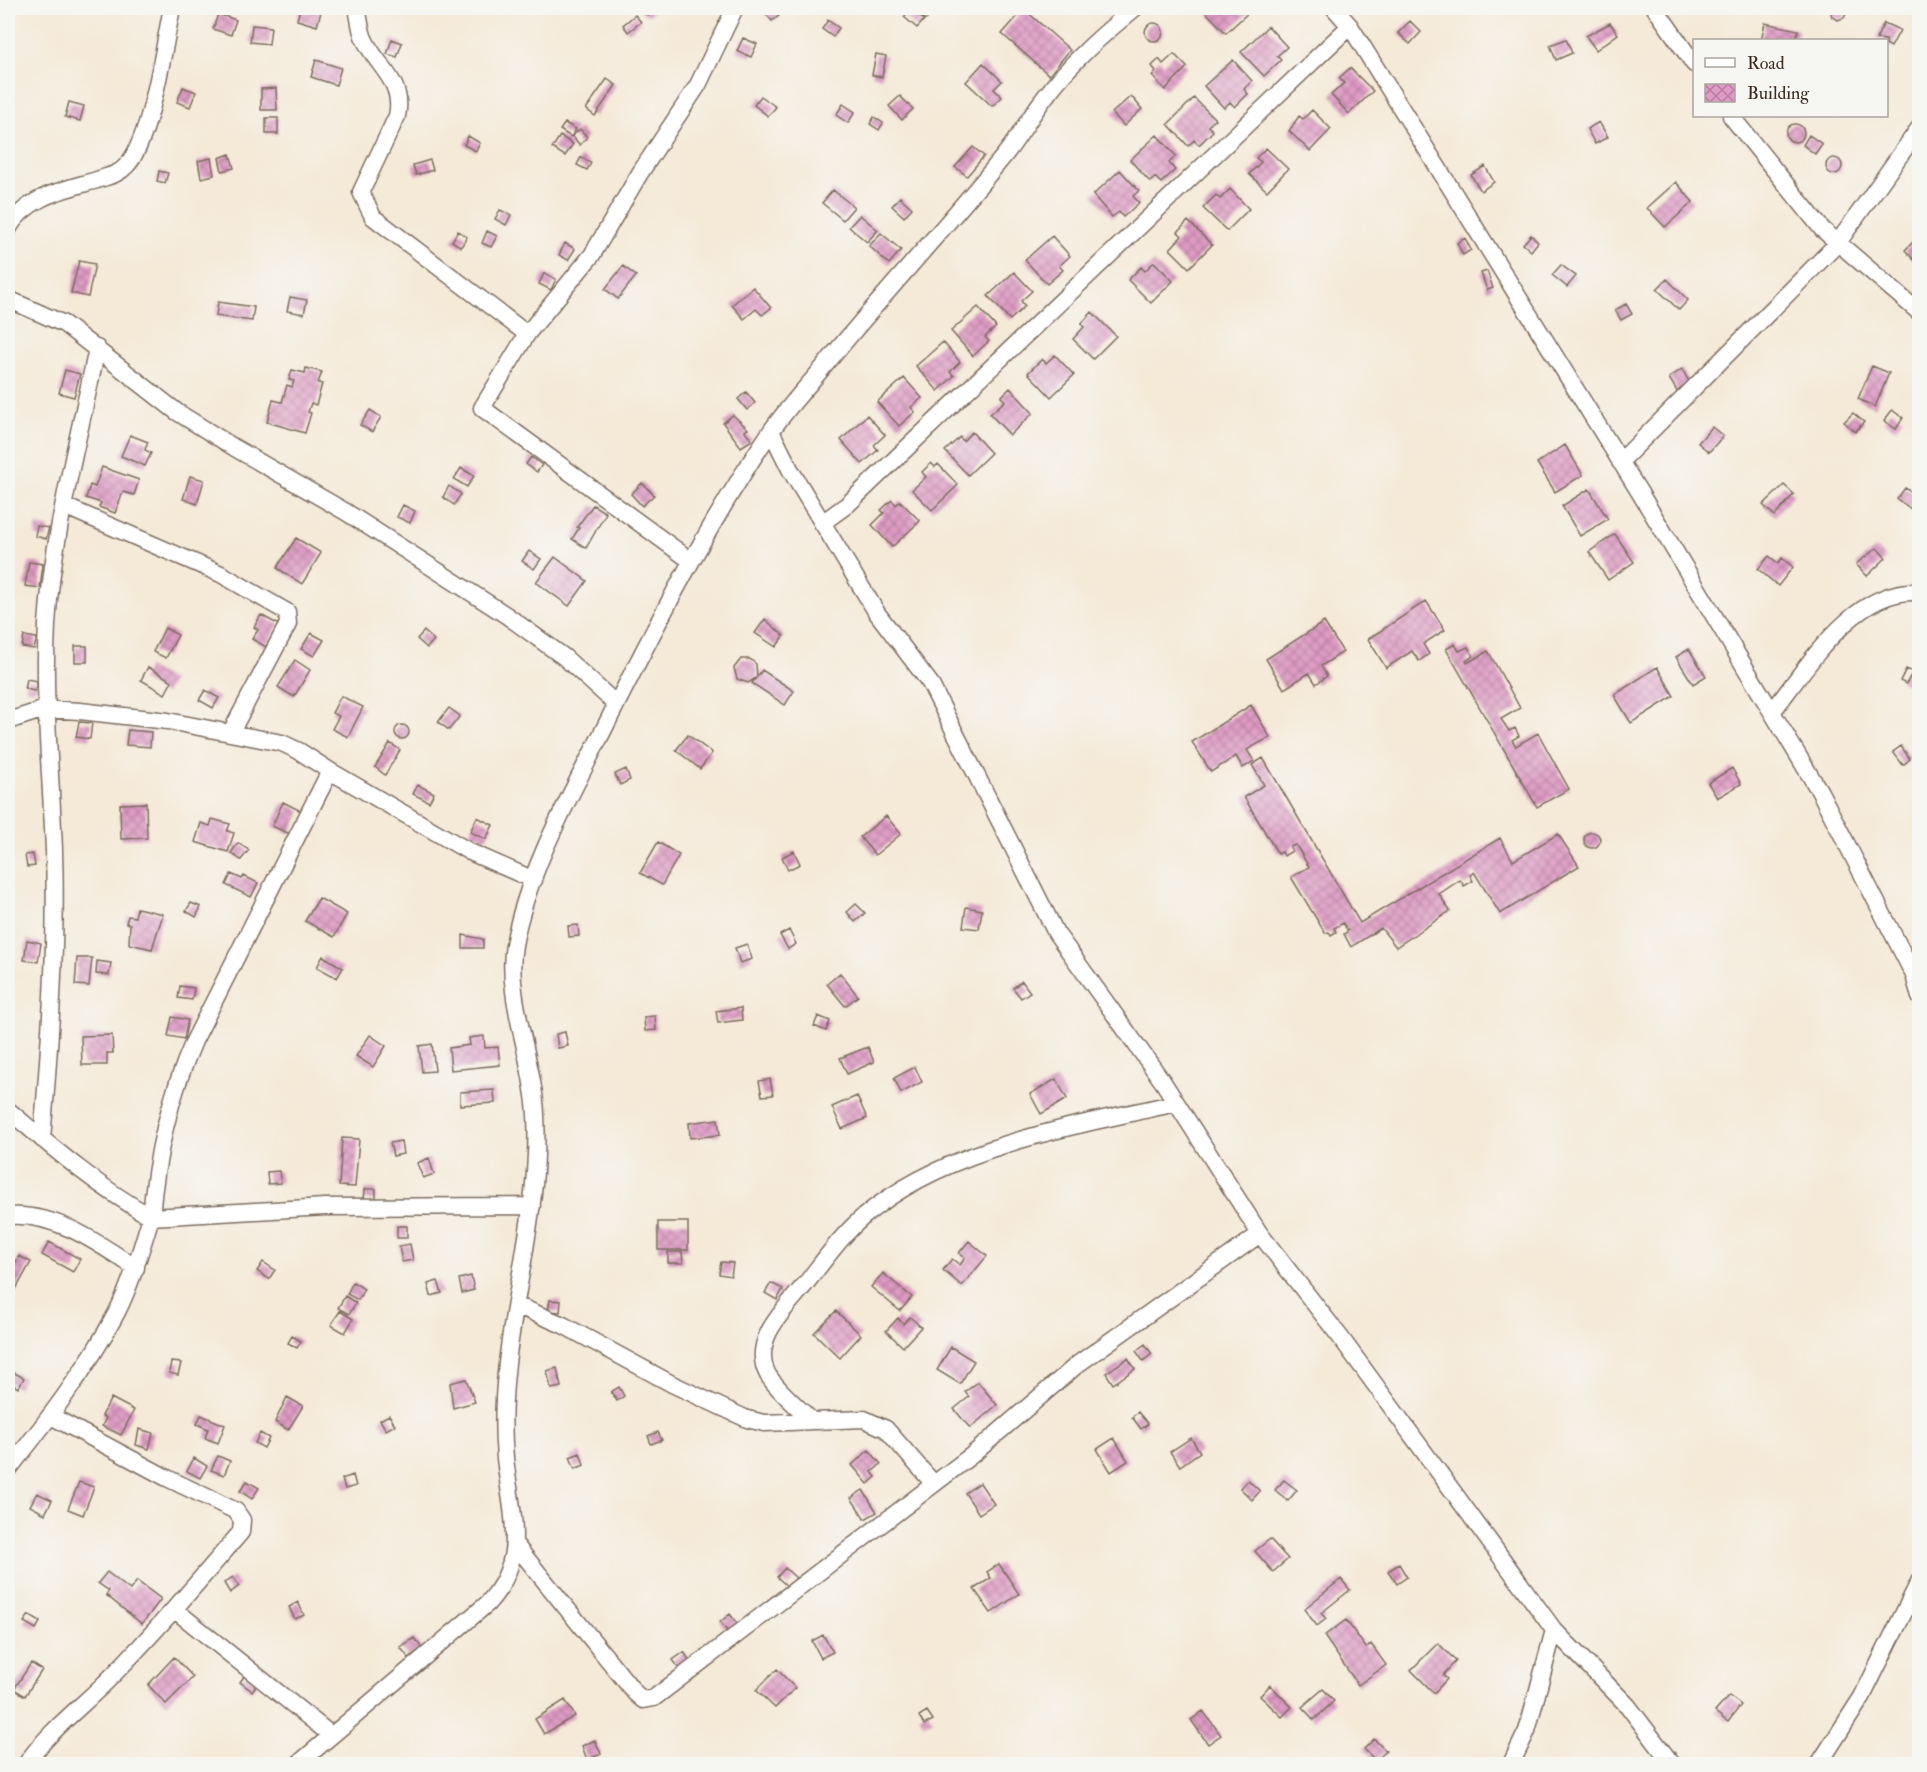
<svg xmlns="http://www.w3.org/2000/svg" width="1927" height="1772" font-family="'IM FELL Double Pica',serif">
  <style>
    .building { fill: url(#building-cross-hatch) }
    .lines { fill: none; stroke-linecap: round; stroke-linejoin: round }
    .minor-casing { stroke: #7c6d5f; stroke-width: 19 }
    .minor { stroke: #fff; stroke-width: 16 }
  </style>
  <defs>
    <pattern id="building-cross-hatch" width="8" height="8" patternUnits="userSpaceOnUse" patternTransform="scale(1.5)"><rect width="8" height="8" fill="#df9bc5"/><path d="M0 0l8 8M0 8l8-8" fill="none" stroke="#b67f9f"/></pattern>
  </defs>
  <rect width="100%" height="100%" fill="#f6f6f2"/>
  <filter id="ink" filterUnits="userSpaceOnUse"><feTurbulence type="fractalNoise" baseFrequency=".0167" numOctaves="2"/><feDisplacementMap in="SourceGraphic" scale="12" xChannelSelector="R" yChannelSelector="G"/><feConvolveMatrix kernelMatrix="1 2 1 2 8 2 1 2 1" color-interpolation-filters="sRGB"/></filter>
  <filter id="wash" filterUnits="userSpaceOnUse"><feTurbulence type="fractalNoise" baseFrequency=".008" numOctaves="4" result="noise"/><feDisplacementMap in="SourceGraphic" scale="24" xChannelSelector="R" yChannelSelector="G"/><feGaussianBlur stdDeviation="1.35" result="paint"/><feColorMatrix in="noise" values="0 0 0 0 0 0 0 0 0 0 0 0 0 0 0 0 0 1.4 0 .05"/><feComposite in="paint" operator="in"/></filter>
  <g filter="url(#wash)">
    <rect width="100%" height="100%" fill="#f5e9d7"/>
    <g id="blocks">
      <path class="building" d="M300,8H322L317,26L297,20Z
        M640,8H657L649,15L644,14Z
        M771,8L779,16L772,21L764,12Z
        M921,8H932L935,9L926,20L917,13Z
        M1202,8H1245L1249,12L1226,33Z
        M1830,8H1847V12L1844,18L1838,20L1832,17Z
        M911,9L924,20L917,28L904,17Z
        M1024,9L1070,50L1049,75L1002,34Z
        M218,14L236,20L231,35L213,29Z
        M635,15L641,22L628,32L623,25Z
        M828,20L839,28L833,37L822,29Z
        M1410,21L1421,32L1410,44L1398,33Z
        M1145 32a9 9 0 1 1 18 0a9 9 0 1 1-18 0Z
        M1610,23L1618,34L1596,50L1586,36Z
        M1765,23L1798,30L1796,40H1761Z
        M1884,23L1900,30L1891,47L1886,44V40L1876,39Z
        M252,25L271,27L269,44L250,42Z
        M1268,26L1287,47L1277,56L1281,60L1264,76L1241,52Z
        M743,38L757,44L751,57L737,51Z
        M392,39L402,43L397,57L387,54Z
        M1566,39L1572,53L1556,60L1550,45Z
        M876,54L886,56L882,77L872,75Z
        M1174,54L1187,67L1165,90L1152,76L1156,71L1152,66L1159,59L1163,64Z
        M316,60L341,68L336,85L311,77Z
        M1233,60L1252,81L1244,89L1248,94L1235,107L1230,102L1224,108L1204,86Z
        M983,63L1002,81L994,89L1002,97L992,106L966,82Z
        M1350,68L1373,91L1349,114L1331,95L1344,83L1339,78Z
        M607,79L616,85L595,116L586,109Z
        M183,87L196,92L190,107L177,102Z
        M276,88L277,110H261V89Z
        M761,96L776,107L768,116L754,105Z
        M900,96L913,109L902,120L889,106Z
        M1131,96L1142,109L1124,126L1112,113Z
        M1194,98L1215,119L1208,126L1213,131L1199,145L1194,140L1188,146L1168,124Z
        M69,102L84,106L80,121L65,117Z
        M843,104L855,112L848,123L836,115Z
        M1312,110L1331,129L1310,151L1289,131L1299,116L1303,119Z
        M874,117L883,123L879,130L870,124Z
        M266,118H278V134H266Z
        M1599,122L1608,137L1595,144L1587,129Z
        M565,123L576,129L571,137L560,130Z
        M1786 133a9 9 0 1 1 18 0a9 9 0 1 1-18 0Z
        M580,129L587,137L580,145L572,136Z
        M1157,135L1176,156L1169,163L1175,170L1161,183L1155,177L1150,182L1130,160Z
        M1809,135L1822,144L1815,154L1803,145Z
        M468,136L480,143L476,151L464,145Z
        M560,136L573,144L565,156L552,148Z
        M973,147L984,156L967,176L955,167Z
        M1266,148L1288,169L1267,191L1249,174L1261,162L1256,158Z
        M230,154L234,168L222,171L219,158Z
        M581,157L591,163L587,170L577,165Z
        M211,158L214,175L201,178L198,161Z
        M1826 166a8 8 0 1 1 16 0a8 8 0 1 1-16 0Z
        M430,160L433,170L416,175L413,165Z
        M1485,166L1494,182L1481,191L1471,175Z
        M1120,170L1139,191L1133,196L1139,203L1123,217L1119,212L1112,217L1093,195Z
        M159,171L168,173L165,183L157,181Z
        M1676,182L1693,202L1665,227L1647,208Z
        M1230,189L1249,209L1227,231L1203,208L1216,195L1220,199Z
        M833,190L854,207L843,220L822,203Z
        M900,197L912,208L904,217L892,206Z
        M500,210L511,215L506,225L495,219Z
        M860,215L878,230L867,242L849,227Z
        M1188,221L1212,245L1189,268L1170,249L1182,236L1178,232Z
        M458,231L467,237L461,247L452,241Z
        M487,231L497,236L491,247L482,243Z
        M881,233L901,250L889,264L869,246Z
        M1531,235L1538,242L1531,251L1523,244Z
        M1052,236L1070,256L1059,266L1063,270L1047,284L1025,260Z
        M1465,238L1471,250L1463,255L1457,243Z
        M1916,239L1920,243V257L1915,261L1905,250Z
        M565,243L575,249L568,260L559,255Z
        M79,261L95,264L88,297L71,293Z
        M1154,262L1173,281L1151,303L1128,280L1141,267L1145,271Z
        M1561,265L1576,276L1567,287L1552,275Z
        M623,266L636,276L618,299L605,289Z
        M1487,271L1493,288L1487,290L1481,273Z
        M1014,272L1032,291L1021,301L1025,306L1010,320L988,296Z
        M544,273L556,279L551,290L539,284Z
        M1667,279L1688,300L1679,310L1657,289Z
        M753,287L771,308L762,315L756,309L744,319L732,305Z
        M290,297L307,300L304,314L287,311Z
        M218,302L254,307L252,321L216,316Z
        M1626,304L1632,314L1621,320L1615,310Z
        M978,307L996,327L985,337L989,341L973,356L951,331Z
        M1092,312L1116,336L1093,359L1073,339L1084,327L1081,324Z
        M943,342L960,362L950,372L954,376L938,391L916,366Z
        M1055,355L1074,375L1051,397L1028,373L1042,359L1046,363Z
        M1872,366L1889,373L1875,407L1858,399Z
        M306,368L322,372L318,383L322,384L316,405L311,403L308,412L311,413L305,433L267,422L273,400L282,402L287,385L292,387L294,381L289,380L292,370L305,373Z
        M1682,369L1691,385L1678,393L1669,378Z
        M65,370L80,374L74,397L59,393Z
        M904,378L922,398L911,407L915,412L899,426L877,402Z
        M1010,388L1033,413L1010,435L990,414L1005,401L1001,397Z
        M746,392L755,403L747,410L738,399Z
        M370,410L381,417L372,432L360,425Z
        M1892,410L1903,418L1896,429L1884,421Z
        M1853,413L1864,422L1855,432L1844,422Z
        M733,415L748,429L745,431L752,440L741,447L723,423Z
        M867,415L885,435L874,445L878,450L862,464L841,440Z
        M1712,427L1723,436L1709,452L1698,443Z
        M972,432L991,453L968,475L945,451L960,437L963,441Z
        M130,435L148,442L145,450L151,453L145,466L121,456Z
        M1565,445L1583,475L1555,492L1537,463Z
        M531,457L542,465L537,472L526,464Z
        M931,463L935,467L938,464L958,485L932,510L912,490L926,477L922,472Z
        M102,467L139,480L134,495L123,492L115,513L99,507L101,503L86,498L90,485L95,487Z
        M461,468L474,476L467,487L454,479Z
        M190,476L204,480L197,504L183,499Z
        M642,483L654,495L642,506L631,494Z
        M1784,485L1794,494L1775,516L1763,505Z
        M449,486L461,494L454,505L443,497Z
        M1905,488L1919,497L1911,509L1897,499Z
        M1589,489L1608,519L1580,536L1562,506Z
        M892,500L896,505L900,501L920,521L892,547L872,525L884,513L881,510Z
        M403,505L415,511L410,523L397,517Z
        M593,505L606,513L586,548L572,539L579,528L577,527Z
        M37,526L49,528L46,539L35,536Z
        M1615,534L1634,562L1608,580L1589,552Z
        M296,538L321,553L302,584L277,568Z
        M1877,548L1886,558L1867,576L1856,564Z
        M529,551L541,559L534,569L522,561Z
        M1769,556L1778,563L1782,558L1793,567L1778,586L1758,569Z
        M555,557L587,581L569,606L536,582Z
        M29,562L43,564L40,588L25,586Z
        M1426,601L1445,630L1423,644L1429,654L1419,661L1412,651L1386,668L1368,639Z
        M261,615L279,625L266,647L252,639L258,630L254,627Z
        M765,619L784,636L776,647L755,633Z
        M1324,622L1343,652L1321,666L1327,676L1316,684L1309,673L1284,689L1266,659Z
        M165,628L178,635L166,658L153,652Z
        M424,631L434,640L427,648L417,639Z
        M311,633L324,640L314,656L301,649Z
        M24,636L37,638L34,649L22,647Z
        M1455,644L1459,651L1468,647L1473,656L1466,661L1467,663L1488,651L1520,708L1501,719L1509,731L1515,728L1519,736L1512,740L1516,746L1538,733L1569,789L1537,807L1446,649Z
        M75,646H87V662H75Z
        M1689,649L1706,676L1693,684L1676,657Z
        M741,659H750L756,664L757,677L762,670L794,691L785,705L752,683L756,678L748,683L737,679L734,668Z
        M295,660L310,670L294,697L278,687Z
        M148,667L172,681L165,694L141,680Z
        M1657,667L1674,696L1631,723L1614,695Z
        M1906,669L1913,672L1906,684L1900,681Z
        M27,679L37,681L35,691L25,689Z
        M205,690L219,698L213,708L199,700Z
        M341,696L363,707L348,737L332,729L339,716L332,713Z
        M1251,705L1270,737L1247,750L1254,761L1243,768L1236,756L1211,772L1192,742Z
        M449,708L460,716L449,730L438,722Z
        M79,722L92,723L90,739L76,737Z
        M395 732a7 7 0 1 1 14 0a7 7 0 1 1-14 0Z
        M128,730L151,732L150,747L126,745Z
        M688,735L712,753L700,769L676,750Z
        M390,743L400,750L385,775L375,767Z
        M1901,746L1910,759L1903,765L1893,752Z
        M1263,758L1360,923L1500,838L1513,861L1558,834L1579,866L1500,914L1474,872L1470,875L1473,881L1464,886L1460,880L1439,894L1450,911L1396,947L1381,928L1351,947L1344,934L1348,931L1343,923L1334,928L1336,932L1331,935L1329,932L1325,933L1291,877L1309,867L1296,845L1290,847L1292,851L1284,856L1282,852L1278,854L1244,797L1264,785L1252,765Z
        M1732,768L1741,784L1717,798L1708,783Z
        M626,769L630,780L620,785L615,774Z
        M418,785L434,793L429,802L413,794Z
        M283,802L301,811L290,834L272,826Z
        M146,803L147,838L121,839L120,804Z
        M886,816L901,834L875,855L860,837Z
        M477,817L493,825L486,839L470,832Z
        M212,819L230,824L227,831L234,833L228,852L195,842L201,823L210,826Z
        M1584 840a8 8 0 1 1 16 0a8 8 0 1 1-16 0Z
        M658,842L679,855L662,885L640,873Z
        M238,843L249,850L241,860L231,853Z
        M794,851L800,864L788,870L782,857Z
        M33,854L35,866L27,867L25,855Z
        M231,874L242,879L244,876L258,883L251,897L226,885Z
        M319,898L347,914L334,937L305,921Z
        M191,903L201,907L196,917L186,911Z
        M856,904L865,913L855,922L847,912Z
        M966,907L982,910L979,929L963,927Z
        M137,908L163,914L152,949L129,944L130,924L126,923L128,916L135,917Z
        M578,925L579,936L569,937L568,926Z
        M789,930L796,944L788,949L780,935Z
        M463,935L483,939V948H463Z
        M27,940L41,943L38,962L24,960Z
        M747,944L752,959L740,963L735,948Z
        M323,956L343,968L337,978L317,967Z
        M77,958H92L89,986L75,985Z
        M97,961L111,963L109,975L96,974Z
        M840,973L858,996L845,1006L827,984Z
        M1022,981L1030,992L1021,998L1013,988Z
        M180,986L194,988L192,1000L178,998Z
        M741,1008L742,1020L718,1023L716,1011Z
        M655,1016L656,1030L645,1031L644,1017Z
        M818,1016L830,1021L826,1031L814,1026Z
        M172,1017L188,1020L184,1039L168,1036Z
        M565,1032L568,1046L558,1048L556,1034Z
        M112,1035L113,1053H107V1065H82L81,1036Z
        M370,1035L386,1046L373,1067L356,1056Z
        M484,1036L485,1048L498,1047L500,1065L451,1070L449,1048L470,1045L469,1038Z
        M432,1044L435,1071L422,1072L419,1046Z
        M868,1047L874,1062L847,1074L840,1058Z
        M915,1067L922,1082L901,1093L894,1078Z
        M770,1079L773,1095L762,1096L759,1081Z
        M1056,1079L1067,1099L1041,1114L1030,1094Z
        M494,1090L495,1103L460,1105V1092Z
        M857,1096L867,1118L842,1129L832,1107Z
        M718,1119L720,1135L690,1138L689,1123Z
        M342,1138L359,1139L355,1187L339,1186Z
        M401,1141L403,1154L393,1156L390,1143Z
        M429,1158L434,1174L423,1178L417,1163Z
        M279,1171L281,1183L268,1184L267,1172Z
        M365,1189H376V1200H364Z
        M658,1222H688V1250H658Z
        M397,1226H407V1238H397Z
        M969,1241L987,1256L962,1286L943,1270L952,1259L960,1265L965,1258L959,1253Z
        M49,1242L80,1259L73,1272L42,1255Z
        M410,1244L413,1260L402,1262L399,1246Z
        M668,1252H682L683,1263H668Z
        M19,1256L31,1262L16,1289L8,1285V1276Z
        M263,1262L275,1270L269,1279L257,1271Z
        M721,1262L733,1263L731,1276L719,1274Z
        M883,1273L912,1297L900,1311L871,1287Z
        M471,1276L474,1290L462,1293L459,1279Z
        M438,1281L442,1293L431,1296L428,1284Z
        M353,1282L364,1289L358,1300L347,1294Z
        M771,1283L783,1289L777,1300L765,1293Z
        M345,1296L356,1303L349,1314L338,1308Z
        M550,1300L561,1301L560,1312L548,1311Z
        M340,1311L353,1319L345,1333L331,1325Z
        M836,1311L861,1335L840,1358L814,1333Z
        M910,1317L921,1327L903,1347L886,1331L898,1318L903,1324Z
        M292,1336L301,1341L297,1348L288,1343Z
        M1145,1344L1152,1354L1143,1361L1136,1351Z
        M951,1347L974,1361L960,1384L937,1370Z
        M1128,1358L1135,1369L1113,1384L1106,1373Z
        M171,1362L181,1363L178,1375L169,1373Z
        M557,1368L561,1387L551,1389L547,1371Z
        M11,1371L24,1378L18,1388L8,1382Z
        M466,1379L475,1402L453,1408L450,1383Z
        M978,1382L997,1405L970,1428L954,1409L969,1397L965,1392Z
        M619,1387L624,1396L617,1401L611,1392Z
        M287,1397L303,1406L288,1430L275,1422Z
        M111,1398L134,1410L121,1435L102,1426L106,1418L102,1416Z
        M1138,1412L1148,1424L1141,1429L1132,1417Z
        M201,1415L225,1425L218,1443L205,1438L208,1429L197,1424Z
        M389,1415L395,1425L386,1430L380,1420Z
        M139,1429L153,1433L149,1449L136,1445Z
        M658,1432L662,1440L651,1444L648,1436Z
        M260,1433L269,1438L264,1448L255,1443Z
        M1114,1438L1128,1461L1111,1472L1097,1449Z
        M1191,1438L1200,1452L1180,1466L1170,1452Z
        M869,1450L881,1464L872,1472L876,1477L868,1484L852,1465Z
        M580,1453L584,1465L575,1469L570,1457Z
        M218,1456L230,1461L224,1475L211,1470Z
        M194,1458L207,1466L200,1478L187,1471Z
        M353,1475L356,1486L345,1489L342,1479Z
        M1248,1480L1260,1491L1252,1500L1240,1488Z
        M1284,1480L1297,1490L1288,1501L1275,1490Z
        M247,1481L259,1488L252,1499L240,1491Z
        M79,1482L94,1487L83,1515L68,1509Z
        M980,1483L994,1504L979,1514L965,1493Z
        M863,1490L877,1512L865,1519L851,1498Z
        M37,1493L52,1500L45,1514L30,1506Z
        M1270,1539L1288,1559L1273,1572L1255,1551Z
        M999,1564L1019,1594L991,1613L974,1589L991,1578L987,1572Z
        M1399,1564L1407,1577L1397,1584L1388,1571Z
        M785,1568L796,1578L788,1587L777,1577Z
        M107,1572L130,1590L137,1581L161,1599L142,1624L106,1595L109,1591L98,1583Z
        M233,1577L239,1586L230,1593L224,1583Z
        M1341,1579L1350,1590L1321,1613L1326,1619L1317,1626L1304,1609Z
        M298,1602L304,1615L295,1619L289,1607Z
        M730,1614L738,1625L728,1632L720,1622Z
        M29,1615L40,1622L36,1629L24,1622Z
        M1346,1620L1366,1648L1371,1644L1386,1665L1358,1685L1324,1636Z
        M823,1635L833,1652L821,1658L812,1641Z
        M414,1638L422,1648L409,1658L400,1647Z
        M1438,1643L1456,1661L1443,1675L1447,1679L1434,1693L1411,1670Z
        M684,1652L692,1664L681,1671L673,1660Z
        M174,1657L193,1677L166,1704L148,1685Z
        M31,1663L42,1670L25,1696L14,1689Z
        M777,1669L795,1688L775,1708L756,1690Z
        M245,1675L258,1683L252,1691L240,1682Z
        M1270,1685L1292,1707L1282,1717L1260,1696Z
        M1323,1689L1334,1701L1314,1720L1302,1707Z
        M1729,1696L1741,1705L1728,1722L1715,1712Z
        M565,1700L575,1716L544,1734L535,1719Z
        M927,1711L933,1720L924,1725L919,1716Z
        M1203,1711L1221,1735L1208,1744L1191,1720Z
        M1374,1739L1386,1751L1376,1761L1364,1749Z
        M595,1740L601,1754L587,1760L582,1746Z"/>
    </g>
  </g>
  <g filter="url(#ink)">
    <use href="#blocks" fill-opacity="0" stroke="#7c6d5f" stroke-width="1.5"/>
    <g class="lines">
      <g class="minor-casing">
        <path id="minor" d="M357,8C359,17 360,27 363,36C374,65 405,80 397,116L361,192L373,217L527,334
          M1334,8L1350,26L1640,493L1820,792L1914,975L1920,997
          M1655,8L1694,64
          M1731,116L1822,229L1920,313
          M8,229C27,196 63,190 97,180C108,176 118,175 126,166C151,141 164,45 172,8
          M8,299L64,324L177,412L235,448L346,512L506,615L564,657L616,704
          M771,431L791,471L877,613L930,683L1056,933L1163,1082L1260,1234L1341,1338L1554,1630L1628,1706L1672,1764
          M1620,462L1837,244L1920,127
          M64,506L221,574L287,612L288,624L231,732
          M822,523L847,505L1350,26
          M690,560L482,408L527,334L592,255L640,173L698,85L735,8
          M1772,712C1807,668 1854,587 1920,592
          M8,721L45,709L80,711L168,721L282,743L299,751L330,771L194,1041C169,1098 156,1154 151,1217C98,1187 54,1149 8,1110
          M330,771L470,852L534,880
          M42,1139C50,1043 57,946 54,850C51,774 43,699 47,624C53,530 79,439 97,348
          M8,1216C55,1212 98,1243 136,1268
          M516,1305L563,1325L672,1384L747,1419L764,1423L864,1419L886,1429L934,1484
          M812,1421C798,1407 778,1391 768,1375C749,1340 787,1307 807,1282C825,1259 842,1235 863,1217C947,1146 1072,1127 1176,1103
          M8,1470C48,1420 87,1369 117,1312C132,1282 141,1249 151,1217L325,1207L532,1206
          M514,1543L635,1693L643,1700L654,1698L972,1455L1078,1364L1260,1234
          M175,1610L331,1735
          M26,1764C50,1729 83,1706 112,1676C157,1630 199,1581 241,1532L242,1520L236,1511L167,1478L51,1416
          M298,1764L487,1604C529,1559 511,1514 505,1458C494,1343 542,1230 536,1115C534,1062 505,996 514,945C527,873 568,800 601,735C652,633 704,530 769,434C786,409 807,387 826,364C884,293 946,227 1003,157C1019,138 1030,116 1045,97C1071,62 1102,35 1135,8
          M1511,1764L1527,1731L1554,1630
          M1819,1764L1862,1697L1920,1580"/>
      </g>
      <use href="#minor" class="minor"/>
    </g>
  </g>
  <rect width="1927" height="1772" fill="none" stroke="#f6f6f2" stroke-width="30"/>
  <rect x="1693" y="39" width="195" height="78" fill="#f6f6f2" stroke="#aba49d" stroke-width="1.5"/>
  <rect x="1705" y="58" width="30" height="9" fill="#ffffff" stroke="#aba49d" stroke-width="1.5"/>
  <text x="1747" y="69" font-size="18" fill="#3b2a1e">Road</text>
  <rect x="1705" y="84" width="30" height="18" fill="url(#building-cross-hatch)" stroke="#aba49d" stroke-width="1.5"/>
  <text x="1747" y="99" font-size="18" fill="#3b2a1e">Building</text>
</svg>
